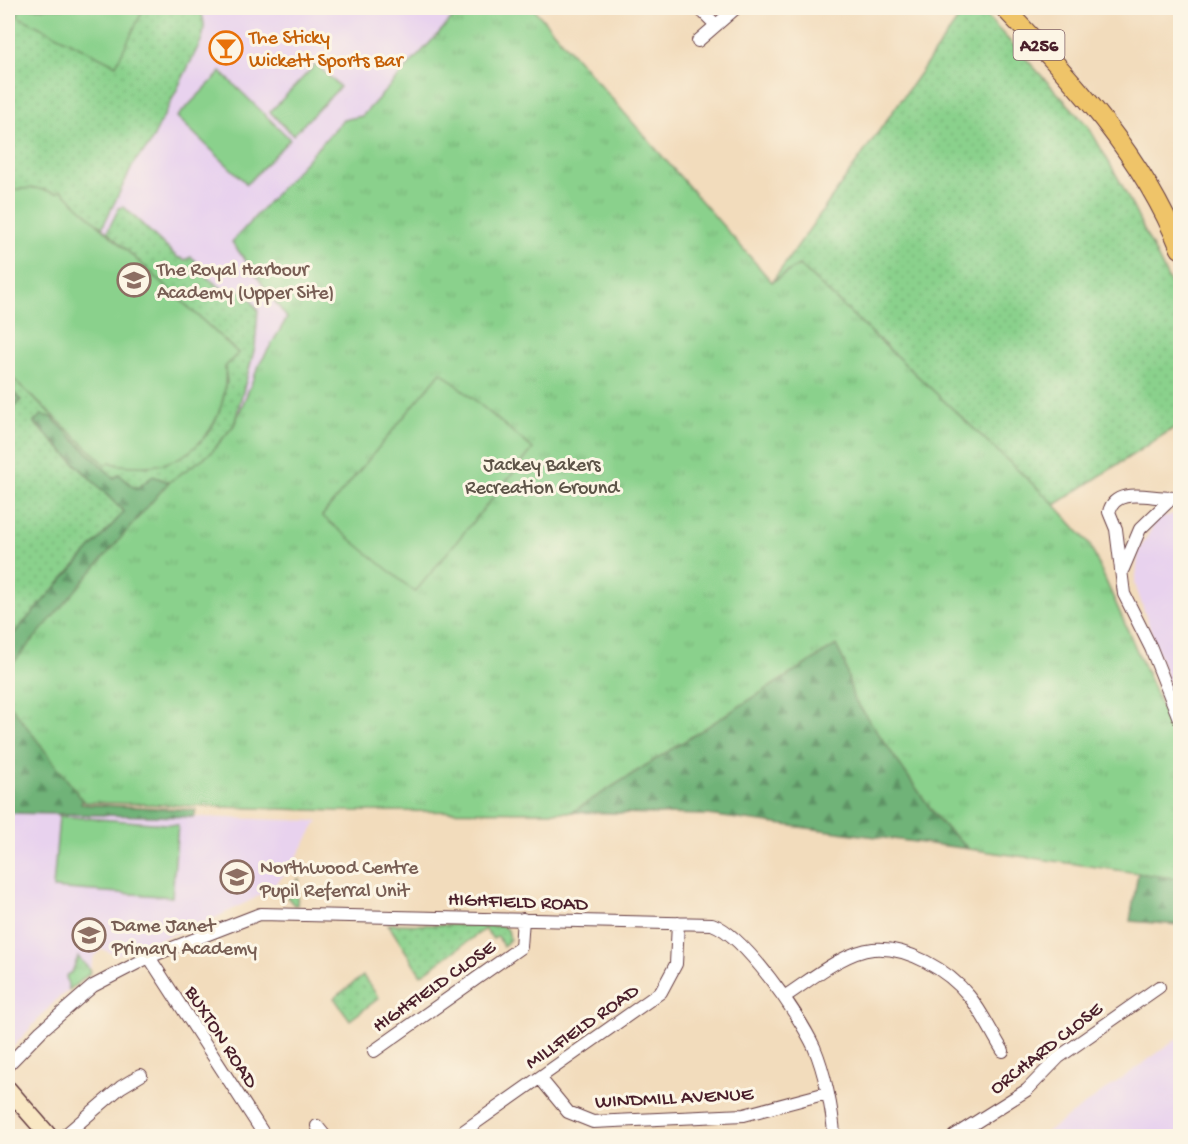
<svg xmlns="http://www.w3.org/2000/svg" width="1188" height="1144" font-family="'Gochi Hand',sans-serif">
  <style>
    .built { fill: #e8d2ee }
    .grass { fill: url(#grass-dots); stroke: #6a785c; stroke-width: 1.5 }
    .forest { fill: url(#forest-firs); stroke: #5c6952; stroke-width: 1.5 }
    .park { fill: url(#park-tufts); stroke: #6a785c; stroke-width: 1.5 }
    .pitch { fill: #8ad18c; stroke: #6a785c; stroke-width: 1.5 }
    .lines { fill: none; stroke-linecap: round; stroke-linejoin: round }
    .minor-casing { stroke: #633b41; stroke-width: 14 }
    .secondary-casing { stroke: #633b41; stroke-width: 19 }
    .primary-casing { stroke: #633b41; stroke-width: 20 }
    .minor { stroke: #fff; stroke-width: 12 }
    .secondary { stroke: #f9e7c3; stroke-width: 16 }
    .primary { stroke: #efc469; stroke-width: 18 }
    .labels { text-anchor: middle; stroke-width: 6; stroke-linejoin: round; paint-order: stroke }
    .shield { fill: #fcf5e5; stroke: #7f5f63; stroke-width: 1.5 }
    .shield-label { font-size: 18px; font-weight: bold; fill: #4a1f2b }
    .food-label { font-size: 20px; fill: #c56008; stroke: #fcf5e5; text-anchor: start }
    .education-label { font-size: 20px; fill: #785e54; stroke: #fcf5e5; text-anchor: start }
    .park-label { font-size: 20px; fill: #5d5448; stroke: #fcf5e5 }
    .street-label { font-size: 20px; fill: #4a1f2b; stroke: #fcf5e5 }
  </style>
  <defs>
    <pattern id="grass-dots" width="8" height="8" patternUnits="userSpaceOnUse" patternTransform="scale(1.5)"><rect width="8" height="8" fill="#8ad18c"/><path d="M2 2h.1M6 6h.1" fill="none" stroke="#79b379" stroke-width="1.8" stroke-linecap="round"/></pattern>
    <pattern id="forest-firs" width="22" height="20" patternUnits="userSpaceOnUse" patternTransform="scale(1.5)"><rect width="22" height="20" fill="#6fb378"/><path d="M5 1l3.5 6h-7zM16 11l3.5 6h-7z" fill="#5d9163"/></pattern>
    <pattern id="park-tufts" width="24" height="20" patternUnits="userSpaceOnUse" patternTransform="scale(1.5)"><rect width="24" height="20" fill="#8ad18c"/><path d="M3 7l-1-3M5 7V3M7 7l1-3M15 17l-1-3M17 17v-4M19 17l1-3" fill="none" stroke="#79b379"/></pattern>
  </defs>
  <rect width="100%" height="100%" fill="#fcf5e5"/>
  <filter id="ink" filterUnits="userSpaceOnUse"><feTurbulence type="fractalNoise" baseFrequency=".0167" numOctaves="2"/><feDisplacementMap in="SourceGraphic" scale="12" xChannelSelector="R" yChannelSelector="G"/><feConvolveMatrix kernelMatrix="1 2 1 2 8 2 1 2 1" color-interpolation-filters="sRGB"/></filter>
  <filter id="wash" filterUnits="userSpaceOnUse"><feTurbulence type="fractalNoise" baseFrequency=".008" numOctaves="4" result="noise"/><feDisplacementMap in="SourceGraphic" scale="24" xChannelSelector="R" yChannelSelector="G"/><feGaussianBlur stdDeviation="1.35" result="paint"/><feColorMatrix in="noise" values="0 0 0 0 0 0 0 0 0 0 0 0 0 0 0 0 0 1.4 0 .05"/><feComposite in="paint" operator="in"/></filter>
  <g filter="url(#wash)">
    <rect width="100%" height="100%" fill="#f2dcbc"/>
    <path class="built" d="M8,8H462L362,116L287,318L259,365L234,425L169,482L135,521L8,398Z
      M1180,512V717L1135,584L1139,551L1157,519Z
      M8,813L194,817L318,821L289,870L275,884L255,898L207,922L116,955L102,949L94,956L89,974L56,1000L12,1048L8,1049Z
      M1180,1037V1136H1041Z"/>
    <path class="grass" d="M8,8H199C205,19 206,29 201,41L149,146L135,161L102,228L61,190L58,193L8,190Z
      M966,8H979L1088,126L1121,183L1180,303V424L1055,505L799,265L772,282Z
      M124,207L177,257L185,260L191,257L196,261L193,267L231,295L243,289L258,310L255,347L234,425L211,453L169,482L153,476L139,487H133L119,474L114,478L51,417L34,423L124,512L8,640V374L106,465L110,461L148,467L227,383L225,367L238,353L107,232L119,208Z
      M299,878L297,905H294L287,897Z
      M388,924L502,926L508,930L510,939L503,947L498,936L493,939L485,929L421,975Z
      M363,976L379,998L350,1020L334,998Z"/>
    <path class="forest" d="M8,386L21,400L10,412L8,410Z
      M41,415L51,417L114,478L119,474L133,487H139L153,476L169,482L8,670V640L124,512L34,422Z
      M836,645L844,661L853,697L940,822L969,849L707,815L572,812Z
      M8,696L89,783L81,804L196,810L194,817L8,813Z
      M1138,873L1180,879V925L1130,921Z"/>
    <path class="park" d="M462,8H533L772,282L799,265L1055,505L1089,543L1180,748V879L969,849L940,822L853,697L844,661L836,645L572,812L338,811L84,802L8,702V669L169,482L211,453L234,425L259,365L287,318L232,242L343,120L362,116Z
      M78,957L90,970L89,974L69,990L66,976L72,972Z"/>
    <path class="pitch" d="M21,8H144L116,65L17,16Z
      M316,64L340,87L293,135L270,112Z
      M221,72L290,139L247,184L177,117Z
      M35,188L57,193L61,190L238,353L225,367C230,419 194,470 137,466C128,466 118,466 110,462L106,465L8,374V190Z
      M441,372L533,449L415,592L322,516Z
      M59,816L178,825L172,897L53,888Z"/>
  </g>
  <g filter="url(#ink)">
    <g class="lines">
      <g class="minor-casing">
        <path id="minor" d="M699,8L716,25
          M698,41L736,8
          M1180,497C1158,502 1116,483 1109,512L1116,529L1124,594L1151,648L1180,721
          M1123,569L1140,529L1170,500
          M149,957L265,1136
          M784,997C809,981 843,952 873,949C907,946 948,970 969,996C983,1013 992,1034 1003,1051
          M374,1051L521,947L523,919
          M8,1065L41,1031L93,986L149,957L260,914L712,924C745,936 799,1015 814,1047C824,1070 833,1111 834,1136
          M540,1078L568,1112L593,1122L744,1115L827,1093
          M317,1126L325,1136
          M464,1131L661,992L676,964L678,923
          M64,1136L121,1087L141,1075
          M954,1136L1027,1090L1059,1057L1159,987"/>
      </g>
      <g class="secondary-casing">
        <path id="secondary" d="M8,1089L49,1136"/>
      </g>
      <g class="primary-casing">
        <path id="primary" d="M1004,8C1072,79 1143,156 1180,249"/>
      </g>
      <use href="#minor" class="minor"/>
      <use href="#secondary" class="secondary"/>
      <use href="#primary" class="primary"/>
    </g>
  </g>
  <defs>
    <g id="bar-ring" transform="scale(1.725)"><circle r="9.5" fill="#fcf5e5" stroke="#e8710a" stroke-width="1.5"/><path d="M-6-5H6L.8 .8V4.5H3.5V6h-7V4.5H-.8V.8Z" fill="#e8710a"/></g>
    <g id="school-ring" transform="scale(1.725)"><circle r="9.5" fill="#fcf5e5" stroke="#8d6e63" stroke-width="1.5"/><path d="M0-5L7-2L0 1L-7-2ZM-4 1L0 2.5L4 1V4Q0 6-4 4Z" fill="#8d6e63"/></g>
  </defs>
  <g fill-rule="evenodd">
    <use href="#bar-ring" x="226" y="48"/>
    <use href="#school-ring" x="134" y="280"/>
    <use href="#school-ring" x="237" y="877"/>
    <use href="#school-ring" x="89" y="935"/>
  </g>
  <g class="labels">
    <rect class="shield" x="1013.5" y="30" width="51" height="30" rx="4.5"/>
    <g class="shield-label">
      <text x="1039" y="51">A256</text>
    </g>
    <g class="food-label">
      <text x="249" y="43">The Sticky<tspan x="249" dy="23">Wickett Sports Bar</tspan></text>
    </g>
    <g class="education-label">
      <text x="157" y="275">The Royal Harbour<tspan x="157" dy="23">Academy (Upper Site)</tspan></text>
      <text x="260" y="873">Northwood Centre<tspan x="260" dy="23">Pupil Referral Unit</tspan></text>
      <text x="112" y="931">Dame Janet<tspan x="112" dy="23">Primary Academy</tspan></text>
    </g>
    <g class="park-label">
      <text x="542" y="470">Jackey Bakers<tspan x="542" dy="23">Recreation Ground</tspan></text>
    </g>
    <g class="street-label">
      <text transform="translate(518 900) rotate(2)" y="7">HIGHFIELD ROAD</text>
      <text transform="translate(433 985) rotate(-35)" y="7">HIGHFIELD CLOSE</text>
      <text transform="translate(581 1025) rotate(-35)" y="7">MILLFIELD ROAD</text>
      <text transform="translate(223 1036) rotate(57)" y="7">BUXTON ROAD</text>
      <text transform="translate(1045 1047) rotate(-38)" y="7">ORCHARD CLOSE</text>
      <text transform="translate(674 1096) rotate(-3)" y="7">WINDMILL AVENUE</text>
    </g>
  </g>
  <rect width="1188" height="1144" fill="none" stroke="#fcf5e5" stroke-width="30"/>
</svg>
